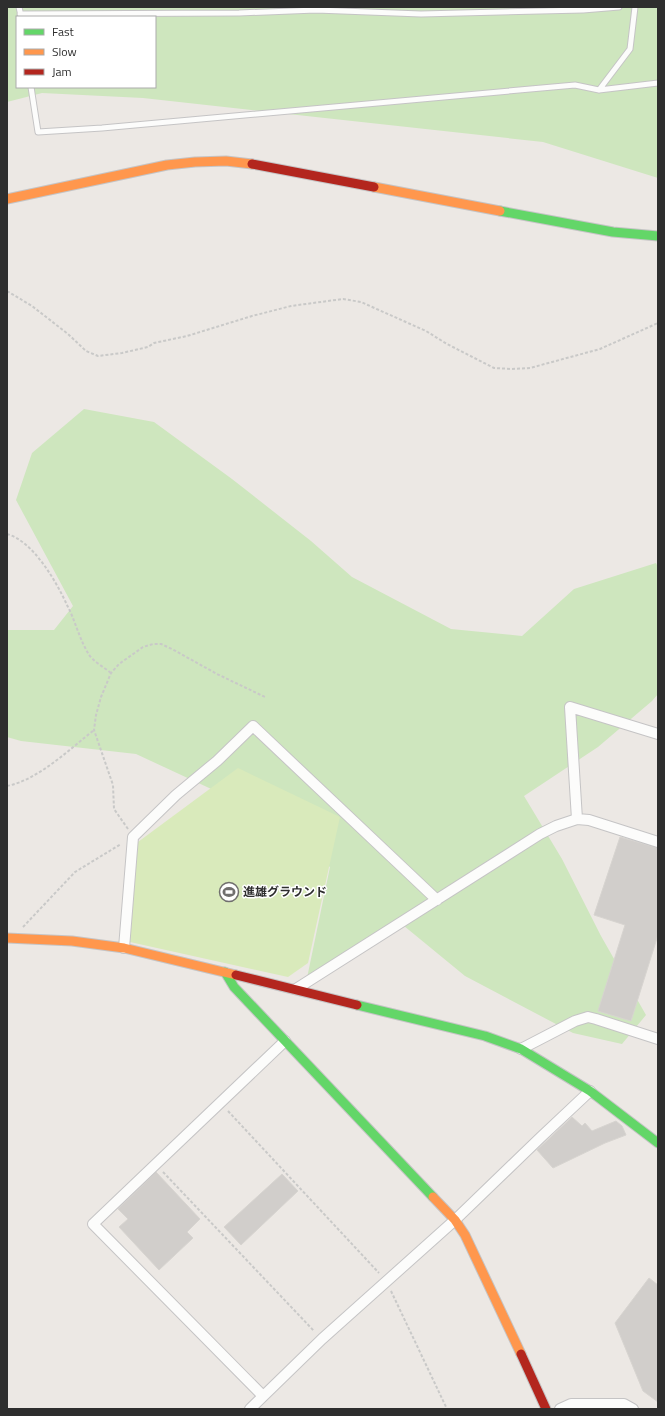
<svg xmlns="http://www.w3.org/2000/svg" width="665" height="1416" font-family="'Titillium Web','Noto Sans JP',sans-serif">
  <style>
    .green { fill: #cee6be; fill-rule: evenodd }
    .pitch { fill: #d9eabb }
    .building { fill: #d1cecb; stroke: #d7d4d0 }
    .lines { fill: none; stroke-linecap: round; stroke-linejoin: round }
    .lane-casing { stroke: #c5c4c5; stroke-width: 7 }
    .street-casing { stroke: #c5c4c5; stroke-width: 12 }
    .fast-casing { stroke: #c5c4c5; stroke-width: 11 }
    .slow-casing { stroke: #c5c4c5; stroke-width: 11 }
    .jam-casing { stroke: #c5c4c5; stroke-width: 11 }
    .path { stroke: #c9c9c8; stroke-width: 2; stroke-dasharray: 3 2; stroke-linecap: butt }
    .lane { stroke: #fcfcfb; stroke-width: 5 }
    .street { stroke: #fcfcfb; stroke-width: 10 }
    .fast { stroke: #63d668; stroke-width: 9 }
    .slow { stroke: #ff974d; stroke-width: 9 }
    .jam { stroke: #b3261e; stroke-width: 9 }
    .labels { text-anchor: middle; stroke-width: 3; stroke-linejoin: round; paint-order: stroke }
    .poi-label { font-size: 12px; font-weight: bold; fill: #2e2e2e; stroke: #fff; text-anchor: start }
  </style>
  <rect width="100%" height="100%" fill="#ece8e4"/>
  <path class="green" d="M7,7H658V178L543,142L143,98L42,93L7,102ZM17,17H155V87H17Z
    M84,409L154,422L232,479L311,541L352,577L451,629L522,636L574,589L656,563L658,567V694L652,701L598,747L524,796L562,859L601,936L646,1015L622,1044L573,1033L465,976L398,921L307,978L330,867L250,807L136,754L21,741L7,737V630H54L73,606L16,500L32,453Z"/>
  <path class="pitch" d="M238,768L340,817L308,963L288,977L130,942L138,842Z"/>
  <path class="building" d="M620,837L658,848V935L631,1021L598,1011L625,925L594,915Z
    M572,1117L582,1126L585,1123L592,1131L616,1121L622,1126L626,1135L605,1143L553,1168L537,1150Z
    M156,1172L200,1219L187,1232L193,1238L159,1270L119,1227L128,1219L118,1209Z
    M282,1174L298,1191L241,1245L224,1227Z
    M649,1278L658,1285V1402L643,1391L615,1323Z"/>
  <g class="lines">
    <g class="lane-casing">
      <path id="lane" d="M19,7L21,16
        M20,14L239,13L316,10L421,14L583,10L619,7
        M31,87L38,132L102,128L575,85L599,90L658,83
        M599,90L630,49L635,7"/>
    </g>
    <g class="street-casing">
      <path id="street" d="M577,819L570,707L658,734
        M124,948L133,837L176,795L217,761L253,726L437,900
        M296,989L540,834L556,826L577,819L589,820L658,842
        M521,1049L575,1021L588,1017L596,1019L658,1039
        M263,1396L93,1224L285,1041
        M250,1409L322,1339L455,1220L541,1137L590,1091
        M560,1409L571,1404H624L633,1409"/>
    </g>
    <g class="fast-casing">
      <path id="fast" d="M500,211L613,232L658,236
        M225,972L234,987L433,1197
        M357,1005L485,1036L521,1049L590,1091L658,1143"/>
    </g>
    <g class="slow-casing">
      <path id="slow" d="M374,187L500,211
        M7,199L167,165L195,162L226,161L252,164
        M7,938L72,941L124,948L236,975
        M433,1197L455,1220L465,1235L521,1354"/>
    </g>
    <g class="jam-casing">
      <path id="jam" d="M252,164L374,187
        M236,975L357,1005
        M521,1354L546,1409"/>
    </g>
    <path class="path" d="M7,291L32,306L68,334L86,351L98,356L122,353L148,347L154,343L187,336L252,316L291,306L343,299L361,302L426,331L447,344L494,368L512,369L530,368L600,349L658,323
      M7,534C33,541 56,581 67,605C75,620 79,638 88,653C92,661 104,667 111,673
      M7,786C38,780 70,749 94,730
      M128,829L114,809L113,785L94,730L96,715L101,697L111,673L119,664L143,647L153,644H161L172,649L217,674L265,697
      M23,927L75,872L121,844
      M228,1111L379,1273
      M163,1172L314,1331
      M391,1291L447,1409"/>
    <use href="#lane" class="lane"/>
    <use href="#street" class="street"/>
    <use href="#fast" class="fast"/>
    <use href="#slow" class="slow"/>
    <use href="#jam" class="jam"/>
  </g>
  <defs>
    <g id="stadium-ring" transform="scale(1)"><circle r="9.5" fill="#fff" stroke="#706f6e" stroke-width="1.5"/><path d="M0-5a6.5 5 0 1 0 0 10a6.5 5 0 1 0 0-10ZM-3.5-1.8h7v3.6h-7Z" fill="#706f6e"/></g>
  </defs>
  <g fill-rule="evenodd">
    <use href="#stadium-ring" x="229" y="892"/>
  </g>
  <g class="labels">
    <g class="poi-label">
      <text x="243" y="896">進雄グラウンド</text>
    </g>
  </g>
  <rect width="665" height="1416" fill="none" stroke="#2e2e2e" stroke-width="16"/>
  <rect x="16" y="16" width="140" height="72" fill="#ffffff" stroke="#ababab"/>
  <rect x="24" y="29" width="20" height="6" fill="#63d668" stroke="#ababab"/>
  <text x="52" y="36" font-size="12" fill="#2e2e2e">Fast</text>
  <rect x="24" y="49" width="20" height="6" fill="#ff974d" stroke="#ababab"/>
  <text x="52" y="56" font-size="12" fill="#2e2e2e">Slow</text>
  <rect x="24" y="69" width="20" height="6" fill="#b3261e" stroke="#ababab"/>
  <text x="52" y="76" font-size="12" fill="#2e2e2e">Jam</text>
</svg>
